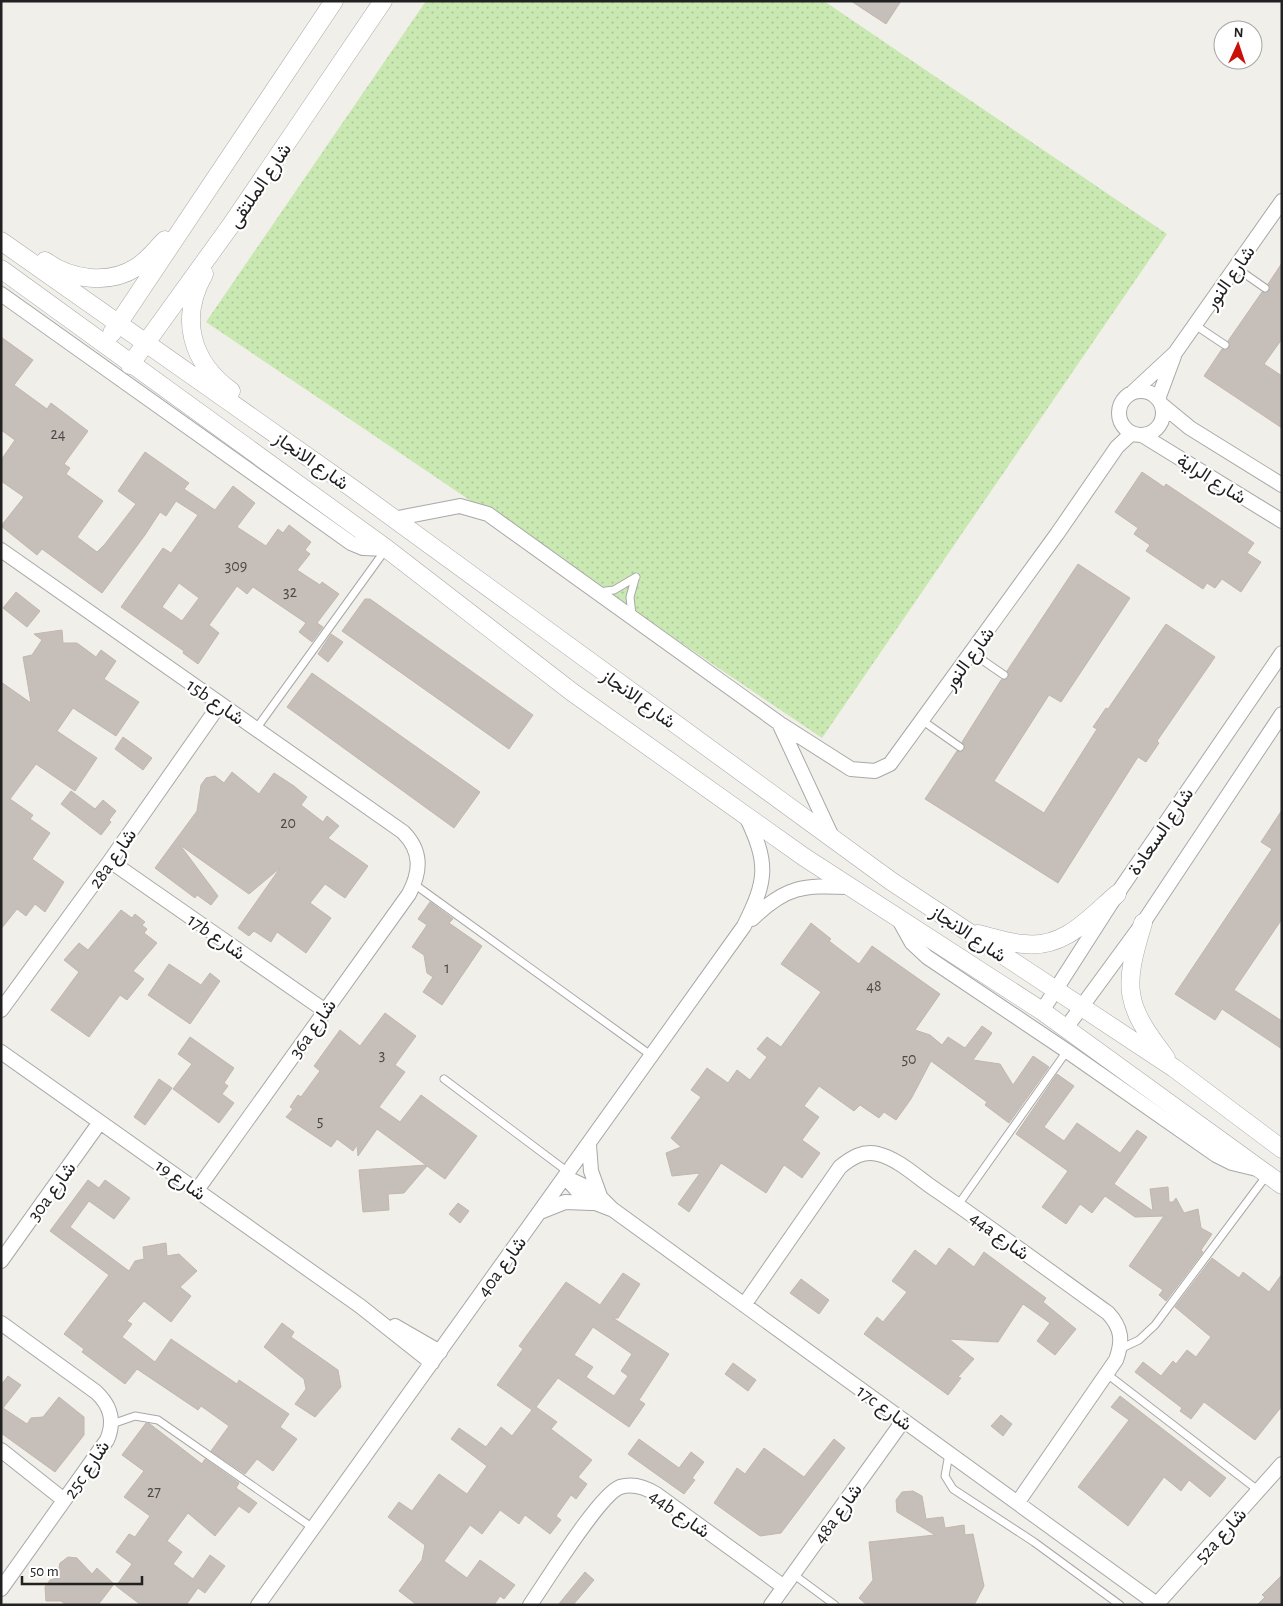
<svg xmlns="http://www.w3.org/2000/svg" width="1283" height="1606" font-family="'Alegreya Sans',Vazirmatn,sans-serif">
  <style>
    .grass { fill: url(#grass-dots) }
    .building { fill: #c6beb8; stroke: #c2b7ac; fill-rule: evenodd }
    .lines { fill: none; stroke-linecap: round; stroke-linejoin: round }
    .service-casing { stroke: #a8a8a8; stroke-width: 9 }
    .minor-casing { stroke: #a8a8a8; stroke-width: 16 }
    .tertiary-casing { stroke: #a8a8a8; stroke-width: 19 }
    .service { stroke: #fff; stroke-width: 7 }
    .minor { stroke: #fff; stroke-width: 14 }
    .tertiary { stroke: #fff; stroke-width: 18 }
    .labels { text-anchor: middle; stroke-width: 4.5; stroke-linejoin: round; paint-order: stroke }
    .number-label { font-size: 16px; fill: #4a4847 }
    .street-label { font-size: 19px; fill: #212121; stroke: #fff }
  </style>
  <defs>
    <pattern id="grass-dots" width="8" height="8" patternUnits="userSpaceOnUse" patternTransform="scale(1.25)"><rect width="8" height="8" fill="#cae8b2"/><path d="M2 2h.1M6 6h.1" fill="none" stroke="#adc799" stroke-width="1.8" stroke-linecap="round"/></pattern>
  </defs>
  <rect width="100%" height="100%" fill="#f1efe9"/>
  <path class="grass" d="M426,1H824L1167,234L822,738L206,322Z"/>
  <path class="building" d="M851,1H901L886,24Z
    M1282,263V339L1264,364L1282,376V428L1204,376L1222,349L1229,348L1228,341L1262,292L1269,291L1268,284Z
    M1,337L33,360L14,385L47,409L51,403L88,431L64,464L70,468L66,474L103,501L77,537L97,552L105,544L136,504L118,491L145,452L189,483L184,489L215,510L233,486L255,503L237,527L266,546L278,529L283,533L289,525L311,542L305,550L310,554L297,570L320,585L322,582L339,594L317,623L323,627L312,642L299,632L306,623L253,587L247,594L237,586L209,625L219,633L198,664L183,653L184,651L121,607L163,548L171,553L198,515L176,501L166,516L160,512L145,535L102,593L42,549L37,555L1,526L24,497L1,481V460L15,440L1,430ZM179,583L199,598L182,621L162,607Z
    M1142,472L1164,487L1166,484L1254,543L1247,553L1261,562L1241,592L1222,579L1215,588L1207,583L1203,589L1146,551L1150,545L1134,534L1138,528L1115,512Z
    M1078,564L1130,598L1061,702L1049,695L994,781L1044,813L1097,729L1093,727L1106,708L1108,709L1166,624L1215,657L1157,741L1159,743L1146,762L1138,757L1058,883L925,799L957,751L965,750L962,742L1001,680L1009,678L1007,671Z
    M16,592L40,611L27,627L3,608Z
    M365,599H370L533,715L509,749L342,631Z
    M62,630L63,643H77L96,657L101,650L116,661L104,679L139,702L116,736L73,708L57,731L97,758L75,791L36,764L10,799L33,815L30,819L50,833L32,859L64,882L45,912L35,904L26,916L17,909L1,929V682L31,703L23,657L32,655L42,640L34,634Z
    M331,634L343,642L328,662L318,654Z
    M312,673L480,792L454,828L287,707Z
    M123,737L152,758L143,770L115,749Z
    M232,772L259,794L274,773L294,786L307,797L301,805L323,822L327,816L339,826L328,838L368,866L345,898L325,884L310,903L331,918L306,953L277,932L271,942L254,931L249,936L238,928L280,868L249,894L180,845L218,896L211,905L197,895L195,898L155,868L197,811L201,785L206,778L215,776L224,783Z
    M71,791L95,809L103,800L116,811L109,820L111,822L101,835L61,804Z
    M1282,810V919L1234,990L1282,1021V1049L1222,1009L1215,1020L1175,994L1272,849L1261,842Z
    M430,902L453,919L449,923L482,946L442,1005L423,992L433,977L427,973L424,955L412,947L427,925L418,919Z
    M121,910L132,918L135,914L145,922L142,925L147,929L144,933L157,943L133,971L144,979L127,1000L120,995L89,1037L51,1010L79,972L64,960L79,943L88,950Z
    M811,923L831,939L829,941L859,964L872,946L940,994L915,1030L930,1035L942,1045L948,1037L965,1048L982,1026L992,1033L973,1060L1000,1064L1013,1085L1033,1056L1049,1067L1009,1123L985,1105L987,1102L931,1061L911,1099L896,1120L884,1112L879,1118L860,1105L854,1111L819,1086L804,1106L819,1117L802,1140L820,1153L802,1178L784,1165L766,1193L721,1163L689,1212L678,1204L700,1173L672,1176L666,1153L681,1147L671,1138L701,1097L691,1090L707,1068L728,1083L737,1070L750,1080L767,1057L757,1049L767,1037L781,1047L821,992L781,964Z
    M169,964L201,985L210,973L220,981L190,1024L148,995Z
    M385,1013L416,1036L395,1065L405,1072L379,1107L400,1122L421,1095L477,1136L445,1179L427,1166L404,1193L388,1194L389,1210L363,1212L359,1170L426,1165L377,1129L358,1156L357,1145L353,1151L337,1139L331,1147L286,1117L293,1109L290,1107L298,1095L301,1097L320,1071L314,1066L340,1030L360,1046Z
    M190,1037L234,1068L224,1083L228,1086L222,1094L234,1103L219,1123L173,1089L192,1064L178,1054Z
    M1057,1074L1074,1086L1044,1127L1064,1141L1077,1123L1120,1153L1137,1130L1147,1137L1114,1184L1153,1211L1150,1189L1168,1187L1169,1202H1173L1176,1198L1184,1213L1198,1209L1201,1228L1212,1234L1201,1250L1203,1252L1166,1301L1159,1295L1163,1290L1129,1266L1164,1216L1135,1217L1105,1196L1092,1213L1080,1204L1066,1224L1042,1207L1068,1171L1016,1134Z
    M159,1079L172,1088L145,1125L134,1117Z
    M88,1180L99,1188L105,1180L130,1198L114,1219L89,1201L70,1227L129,1271L135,1261L144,1259L143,1247L166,1243L167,1256L179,1254L197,1271L180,1287L191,1296L171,1322L144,1301L127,1321L132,1324L122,1337L155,1362L171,1339L237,1384L239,1380L289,1414L280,1427L297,1439L273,1471L257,1459L245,1474L211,1451L229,1426L201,1406L198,1410L137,1369L125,1384L82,1352L84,1349L64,1334L109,1275L50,1231Z
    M458,1203L469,1211L460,1223L449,1214Z
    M949,1248L974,1267L984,1252L1046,1298L1043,1302L1076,1329L1055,1355L1037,1341L1050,1323L1023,1304L998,1342L949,1339L974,1359L958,1377L961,1378L948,1395L864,1334L877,1317L883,1322L907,1292L892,1281L915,1250L936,1266Z
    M1212,1258L1239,1278L1243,1272L1269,1292L1282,1274V1406L1255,1440L1204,1402L1191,1419L1180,1411L1182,1408L1135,1372L1143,1362L1161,1376L1173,1361L1176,1364L1187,1350L1196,1357L1211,1337L1175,1307Z
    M623,1273L640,1284L618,1318H613L669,1354L639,1400L645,1404L629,1427L558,1378L536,1407L557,1422L551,1429L592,1460L578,1477L587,1484L576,1499L571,1495L556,1516L561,1520L550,1534L525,1515L519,1524L500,1510L482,1534L470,1525L444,1561L467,1578L480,1560L515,1585L504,1599L500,1596L494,1605H417L399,1591L422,1560L425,1545L388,1517L399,1502L412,1511L439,1474L467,1494L487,1466L451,1439L459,1428L486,1447L501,1427L512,1436L532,1410L497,1385L523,1349L519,1346L566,1282L600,1305ZM593,1327L632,1354L621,1371L628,1376L614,1396L586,1377L593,1367L574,1355Z
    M801,1279L829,1300L819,1314L790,1293Z
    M282,1323L294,1332L291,1337L338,1370L341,1387L315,1417L295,1404L306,1389L304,1379L264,1347Z
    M733,1363L756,1380L748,1391L725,1374Z
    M8,1376L21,1385L3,1408L27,1424L31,1418L43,1417L59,1397L84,1417V1435L55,1472L1,1433V1385Z
    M1120,1396L1226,1478L1210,1497L1189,1480L1181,1491L1164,1477L1128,1526L1078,1487L1129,1420L1111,1407Z
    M1001,1415L1012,1424L1003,1436L991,1426Z
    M146,1423L150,1424L202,1464L205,1459L239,1483L236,1488L257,1503L249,1513L239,1506L215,1536L188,1513L167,1541L182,1552L173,1564L193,1579L210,1555L225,1566L205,1593L198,1588L186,1605H141L116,1586L132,1564L116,1552L129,1534L135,1537L150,1516L124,1497L144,1471L122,1455Z
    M639,1439L679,1468L691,1452L704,1462L692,1478L695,1480L684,1494L628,1454Z
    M834,1439L845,1448L781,1533L760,1536L714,1503L737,1468L745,1474L764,1448L804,1477Z
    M913,1491L922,1496L926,1519L943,1517L945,1528L964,1525L965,1535L973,1534L984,1586L974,1605H867L859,1598L873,1580L869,1542L935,1535L897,1512L896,1500L902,1492Z
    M68,1557L77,1558L92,1574L97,1568L114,1584L98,1605H66L61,1601H46L45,1587L50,1580L57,1578L60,1563Z
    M585,1572L594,1580L573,1605H558Z
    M1282,1575V1605H1257L1265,1597L1262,1595Z"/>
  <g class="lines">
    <g class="service-casing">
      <path id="service" d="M1235,267L1265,288
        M1195,325L1225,345
        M598,592L614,590L636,577
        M632,615L630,597L635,579
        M972,653L1004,675
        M923,721L960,747
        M256,729L386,549
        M414,884L652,1056
        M444,1079L568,1172
        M958,1205L1067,1051
        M1120,1349L1139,1340L1155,1325L1267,1175
        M1107,1374L1259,1491
        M112,1424L135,1416L158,1420L313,1528
        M949,1454L945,1476L953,1489L1034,1542L1120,1605
        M793,1574L835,1605"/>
    </g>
    <g class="minor-casing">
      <path id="minor" d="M1,294L351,543L363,548L387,549
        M1119 413a22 22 0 1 1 44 0a22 22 0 1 1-44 0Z
        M1133,392L1175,353L1282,201
        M1158,399L1174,356
        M1162,405L1190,428L1282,485
        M1142,435L1282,521
        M393,519L460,506L488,514L779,723L833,839
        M1,550L403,832C422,851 421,871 409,894L197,1190
        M782,725L851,769L875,771L890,764L1057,534L1117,447L1132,433
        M110,861L324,1010
        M898,918L912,943L927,957L1067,1051L1216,1155L1232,1163L1257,1169
        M752,919C786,886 803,885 849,887
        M1,1010L110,861L220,704
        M1042,1011L1117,894L1282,653
        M1066,1028L1143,923L1282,714
        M1,1052L360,1306L432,1363
        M589,1145L591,1171L600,1196
        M565,1177L593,1190L612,1209L1158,1605
        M565,1177L585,1199L611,1209
        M540,1212L565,1202L591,1203
        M1,1261L100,1122
        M744,1305L840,1167C851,1158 863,1150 878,1154C899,1159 919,1179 936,1190C994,1230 1051,1272 1108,1313C1122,1328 1123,1341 1116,1360L1018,1502
        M1,1323L96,1392C111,1406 115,1421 107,1440L1,1589
        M395,1326L440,1352
        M1,1450L64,1500
        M1157,1604L1282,1464
        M258,1605L744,926C767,880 769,864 746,816
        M530,1605C546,1582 599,1495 620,1487C633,1483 645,1487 656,1494L784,1587
        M771,1605L903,1421"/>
    </g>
    <g class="tertiary-casing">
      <path id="tertiary" d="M1,241L352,488L891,881L1174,1068L1282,1149
        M45,261C71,280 109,285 137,267C148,260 156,249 165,240
        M1,269L387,549L572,692L804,857L1042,1011L1282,1185
        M204,274C179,318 191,362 231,391
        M112,333L334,1
        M130,365L231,225L383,1
        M1143,923C1123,988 1124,1004 1166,1058
        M978,934C994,938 1009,943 1024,944C1064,949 1089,918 1117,894"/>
    </g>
    <use href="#service" class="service"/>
    <use href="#minor" class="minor"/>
    <use href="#tertiary" class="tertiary"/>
  </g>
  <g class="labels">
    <g class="number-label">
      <text x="58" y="439">24</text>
      <text x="236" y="571">309</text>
      <text x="290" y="597">32</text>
      <text x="288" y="828">20</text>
      <text x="447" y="973">1</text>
      <text x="874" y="991">48</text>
      <text x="382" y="1060">3</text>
      <text x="909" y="1064">50</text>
      <text x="320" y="1126">5</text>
      <text x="154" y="1497">27</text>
    </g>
    <g class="street-label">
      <text transform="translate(259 185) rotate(-56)" y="7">شارع الملتقى</text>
      <text transform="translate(1229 277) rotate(-55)" y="7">شارع النور</text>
      <text transform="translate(312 460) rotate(35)" y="7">شارع الانجاز</text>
      <text transform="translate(1212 478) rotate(32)" y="7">شارع الراية</text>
      <text transform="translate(968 658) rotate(-54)" y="7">شارع النور</text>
      <text transform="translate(639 698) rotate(36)" y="7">شارع الانجاز</text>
      <text transform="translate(216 701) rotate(35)" y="7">15b شارع</text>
      <text transform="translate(1160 831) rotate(-56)" y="7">شارع السعادة</text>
      <text transform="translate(112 858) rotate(-55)" y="7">28a شارع</text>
      <text transform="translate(969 933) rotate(34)" y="7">شارع الانجاز</text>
      <text transform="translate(217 936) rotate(35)" y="7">17b شارع</text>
      <text transform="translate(312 1028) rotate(-55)" y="7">36a شارع</text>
      <text transform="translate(181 1179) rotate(35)" y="7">شارع 19</text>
      <text transform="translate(51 1191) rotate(-54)" y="7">30a شارع</text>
      <text transform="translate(1000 1235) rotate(36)" y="7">44a شارع</text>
      <text transform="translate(501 1266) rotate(-54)" y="7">40a شارع</text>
      <text transform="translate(885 1407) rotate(36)" y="7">17c شارع</text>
      <text transform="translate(86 1469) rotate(-56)" y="7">25c شارع</text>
      <text transform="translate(680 1513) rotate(35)" y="7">44b شارع</text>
      <text transform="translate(837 1513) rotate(-54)" y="7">48a شارع</text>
      <text transform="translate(1220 1535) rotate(-48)" y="7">52a شارع</text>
    </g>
  </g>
  <rect width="1283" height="1606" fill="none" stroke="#212121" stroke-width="5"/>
  <g transform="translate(1238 45) rotate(3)"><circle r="24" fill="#ffffff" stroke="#a6a6a6"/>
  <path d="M0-4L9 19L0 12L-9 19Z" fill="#c9110a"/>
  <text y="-8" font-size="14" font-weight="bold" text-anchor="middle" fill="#212121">N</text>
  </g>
  <path d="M22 1576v8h120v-8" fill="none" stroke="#212121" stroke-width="2.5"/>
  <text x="30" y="1576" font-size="15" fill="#212121" stroke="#ffffff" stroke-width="4" paint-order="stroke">50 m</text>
</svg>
